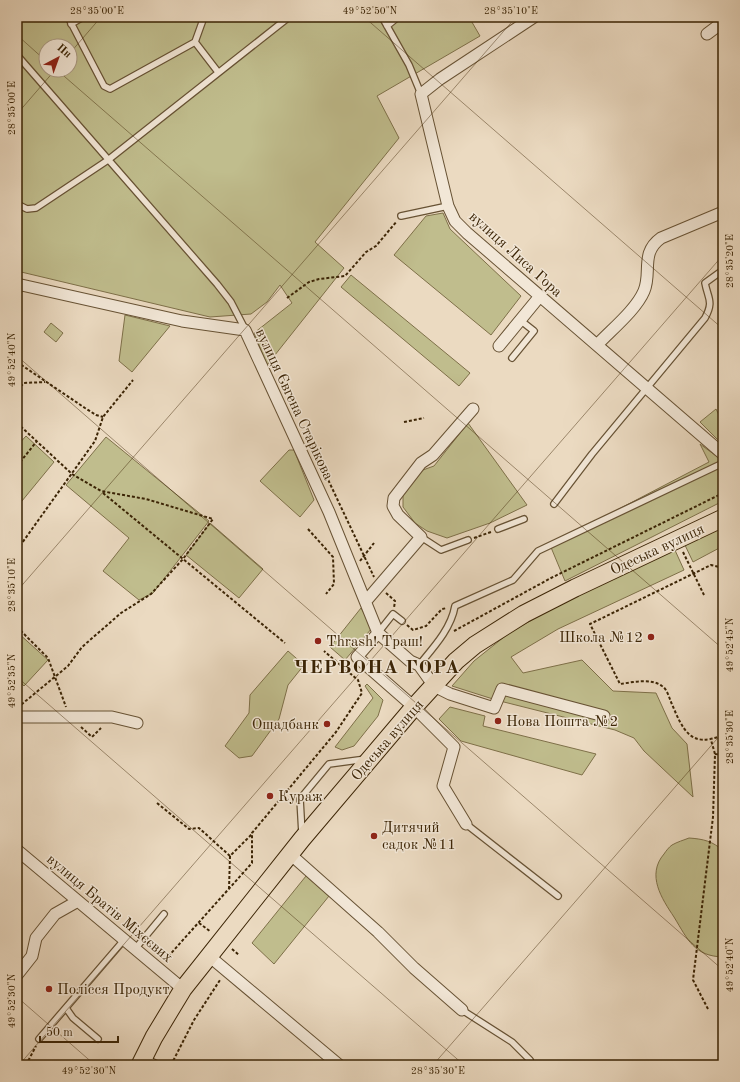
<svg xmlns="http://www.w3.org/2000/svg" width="740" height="1082" font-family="'Old Standard TT',serif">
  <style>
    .green { fill: #c0bd8d; stroke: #7e7049; fill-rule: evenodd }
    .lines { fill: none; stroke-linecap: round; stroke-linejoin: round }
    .service-casing { stroke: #675234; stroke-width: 8 }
    .minor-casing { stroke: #675234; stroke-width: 13 }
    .primary-casing { stroke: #3b2405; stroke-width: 19 }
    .path { stroke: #3b2405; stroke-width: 2; stroke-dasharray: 3 2; stroke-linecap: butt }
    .service { stroke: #f2e7d7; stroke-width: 5.5 }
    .minor { stroke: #f2e7d7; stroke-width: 11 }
    .primary { stroke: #ebdac1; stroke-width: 17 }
    .ticks { fill: none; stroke: #3b2405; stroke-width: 1; stroke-opacity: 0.45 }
    .poi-dot { fill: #8f2418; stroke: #f2e7d7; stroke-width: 1.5 }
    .labels { text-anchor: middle; stroke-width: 3; stroke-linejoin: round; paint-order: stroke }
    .street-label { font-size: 15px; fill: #3b2405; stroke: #f2e7d7 }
    .poi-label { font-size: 15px; fill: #3b2405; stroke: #f2e7d7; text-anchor: start }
    .district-label { font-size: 19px; font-weight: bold; letter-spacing: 1px; fill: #3b2405; stroke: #f2e7d7 }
    .neatline { fill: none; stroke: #3b2405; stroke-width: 1.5 }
    .ticks-label { font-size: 10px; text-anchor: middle; fill: #3b2405 }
  </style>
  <rect width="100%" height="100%" fill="#ebdac1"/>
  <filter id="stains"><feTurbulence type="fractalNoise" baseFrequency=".005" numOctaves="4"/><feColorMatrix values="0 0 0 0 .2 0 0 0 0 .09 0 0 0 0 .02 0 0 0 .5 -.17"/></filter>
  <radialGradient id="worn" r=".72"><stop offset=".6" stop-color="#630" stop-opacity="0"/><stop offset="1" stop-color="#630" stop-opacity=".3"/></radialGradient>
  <path class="green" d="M17,17H469L480,36L377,96L399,138L315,242L344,268L267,365L254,333L292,303L280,285L267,302L251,314L210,317L17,271ZM46,46H70V70H46Z
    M443,213L450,229L521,296L491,335L394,255L426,216Z
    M351,275L470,373L459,386L341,287Z
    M125,315L170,326L132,372L119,361Z
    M51,323L63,333L56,342L44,332Z
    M716,409L723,423V437L718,440L700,422Z
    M468,423L527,505L490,523L447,538L427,531L415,523L403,507V493L420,471L434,466Z
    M26,436L54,462L17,507V446Z
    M106,437L209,521L153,593L139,600L103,571L129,538L66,485Z
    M700,444L723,461V501L565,581L550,545L709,462Z
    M289,450H294L314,500L300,517L260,481Z
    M210,523L263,569L239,598L186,555Z
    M723,524V546L693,562L684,543Z
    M674,548L684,570L558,629L511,657L523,673L582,660L613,691L656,693L672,728L687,744L693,797L644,751L634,738L615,730L496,700L452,686L474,661L509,633L579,593Z
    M361,608L372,628L345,660L330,647Z
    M17,632L48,660L24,686L17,679Z
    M288,651L304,665L288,685L279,719L252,756L239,758L225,746L249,713L250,695Z
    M367,684L383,700L378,716L354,746L342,750L335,747L373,698L365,686Z
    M450,707L485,716L483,726L596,754L582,775L461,741L439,719Z
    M689,838C703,839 713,841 723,851V957C694,956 688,940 674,917C662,899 646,875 664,854C666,851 669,847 672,845C677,842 684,840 689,838Z
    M306,876L329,896L274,964L252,943Z"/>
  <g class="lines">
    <g class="service-casing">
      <path id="service" d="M68,17L104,86L110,89L195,42L204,17
        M382,17L409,65L421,94
        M71,24L83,17
        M387,26L398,17
        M195,42L218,72
        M17,55L217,284L231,302L245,329
        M17,204L27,209L36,208L108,160L289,17
        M401,216L448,206
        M512,358L534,331L520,320
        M554,504L592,454L705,318C714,301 708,299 705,283L723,270
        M498,529L524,519
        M421,537L441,550L468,540
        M378,633L393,614L402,621
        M419,665C433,648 451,629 455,606L513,580L538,551L723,463
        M466,824L558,896
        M302,834L300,799L329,764L366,759
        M135,949L164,914
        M66,1008L73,1018L98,1039
        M462,1010L512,1042L530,1060
        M39,1039L124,940
        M145,1058L159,1065"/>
    </g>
    <g class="minor-casing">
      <path id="minor" d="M534,17L440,79L421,94L448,206L455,221L467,233L723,454
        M707,34L723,22
        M17,284L182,321L245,330L329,512L378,633L410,661L419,665L434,686L450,694L494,708L502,689L604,716
        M597,345C611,330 636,310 644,291C652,272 640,253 661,238L723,212
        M499,346L540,296
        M366,601L421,537L398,515L393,506L394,498L421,463L433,455L473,409
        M378,633L357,657L414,707L454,747L443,786L466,824
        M17,717H112L137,723
        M17,850L183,989
        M290,854L378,932L414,968L462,1010
        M209,956L339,1065
        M17,975L32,956L36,938L55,914L78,901"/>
    </g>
    <g class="primary-casing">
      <path id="primary" d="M140,1065L154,1037L183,989L302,839L414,707L456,661L475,645L524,614L575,588L723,518"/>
    </g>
    <path class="path" d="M287,298L309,282L319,279L345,276L366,252L376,246L397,221
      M17,362L85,408L96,415L103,417
      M17,390L24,383L45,382
      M404,422L424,418
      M17,423L72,474L101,491L146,499L213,519L183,559L151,594L121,613L82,647L68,666L22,704L21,707
      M307,435L374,577
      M17,466L37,441
      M103,493L285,643
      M308,529L333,557L334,584L326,594
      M474,538L491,532
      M17,550L95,441L103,417L133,380
      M683,552L704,595
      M360,561L374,543
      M723,568L711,565L590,624L620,684C634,682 651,678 662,686C667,689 669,697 671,702C683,730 690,749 723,735
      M386,593L395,601L394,608
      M407,625L413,630L426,626L442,609L447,608
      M17,627L48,658L66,707
      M454,631L551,578L723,493
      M81,727L92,737L101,728
      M715,754L723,755
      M157,803L189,829L199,828L230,856L252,834
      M229,889L230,856
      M199,923L211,932
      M232,949L239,955
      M165,960L252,863V833L336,732L362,693L358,680L324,651
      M708,1009L693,980L713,817L715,754L711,740
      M26,1065L36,1046
      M171,1065L194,1020L220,980"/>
    <use href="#service" class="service"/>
    <use href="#minor" class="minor"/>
    <use href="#primary" class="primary"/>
  </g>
  <path class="ticks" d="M364,17L723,329M17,35L46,61M70,53L101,17M57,70L723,649M17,114L55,70M17,356L723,970M17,591L516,17M17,677L464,1065M17,997L95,1065M19,1065L723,255M433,1065L723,732"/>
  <g class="poi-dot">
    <circle cx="651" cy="637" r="4"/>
    <circle cx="318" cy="641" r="4"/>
    <circle cx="498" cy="721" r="4"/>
    <circle cx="327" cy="724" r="4"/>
    <circle cx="270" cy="796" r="4"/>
    <circle cx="374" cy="836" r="4"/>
    <circle cx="49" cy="989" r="4"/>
  </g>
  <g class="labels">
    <g class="street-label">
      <text transform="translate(516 254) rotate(42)" y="5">вулиця Лиса Гора</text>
      <text transform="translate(295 404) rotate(65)" y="5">вулиця Євгена Старікова</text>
      <text transform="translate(657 549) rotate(-25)" y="5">Одеська вулиця</text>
      <text transform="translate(387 740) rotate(-49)" y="5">Одеська вулиця</text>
      <text transform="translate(110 908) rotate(40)" y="5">вулиця Братів Міхєєвих</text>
    </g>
    <g class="poi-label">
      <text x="643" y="642" text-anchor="end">Школа №12</text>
      <text x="326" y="646">Thrash! Траш!</text>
      <text x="506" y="726">Нова Пошта №2</text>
      <text x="319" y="729" text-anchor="end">Ощадбанк</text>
      <text x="278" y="801">Кураж</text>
      <text x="382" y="832">Дитячий<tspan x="382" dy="17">садок №11</tspan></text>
      <text x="57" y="994">Полісся Продукт</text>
    </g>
    <g class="district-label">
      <text x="377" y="673">ЧЕРВОНА ГОРА</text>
    </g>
  </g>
  <rect width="740" height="1082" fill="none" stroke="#ebdac1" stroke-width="44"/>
  <g transform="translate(58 58) rotate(41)"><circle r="19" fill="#f2e7d7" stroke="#a99983"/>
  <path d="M0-3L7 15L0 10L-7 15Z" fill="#8f2418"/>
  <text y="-6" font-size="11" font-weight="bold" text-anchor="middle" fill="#3b2405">Пн</text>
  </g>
  <path d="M40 1036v6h78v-6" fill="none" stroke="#3b2405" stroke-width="2"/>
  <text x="46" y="1036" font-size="12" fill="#3b2405" stroke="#f2e7d7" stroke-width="3" paint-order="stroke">50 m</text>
  <rect x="22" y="22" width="696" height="1038" class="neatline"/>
  <g class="ticks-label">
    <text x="97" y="14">28°35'00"E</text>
    <text x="370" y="14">49°52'50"N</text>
    <text x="511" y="14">28°35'10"E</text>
    <text transform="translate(11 108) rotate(-90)" y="4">28°35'00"E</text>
    <text transform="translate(729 261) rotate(-90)" y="4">28°35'20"E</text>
    <text transform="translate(11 360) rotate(-90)" y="4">49°52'40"N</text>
    <text transform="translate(11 585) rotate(-90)" y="4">28°35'10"E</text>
    <text transform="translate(729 645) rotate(-90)" y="4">49°52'45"N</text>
    <text transform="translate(11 681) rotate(-90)" y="4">49°52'35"N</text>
    <text transform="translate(729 737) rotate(-90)" y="4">28°35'30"E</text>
    <text transform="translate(729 965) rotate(-90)" y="4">49°52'40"N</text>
    <text transform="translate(11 1001) rotate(-90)" y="4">49°52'30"N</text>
    <text x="89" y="1074">49°52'30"N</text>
    <text x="438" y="1074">28°35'30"E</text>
  </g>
  <rect width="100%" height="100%" filter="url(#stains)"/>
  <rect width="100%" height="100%" fill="url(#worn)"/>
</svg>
